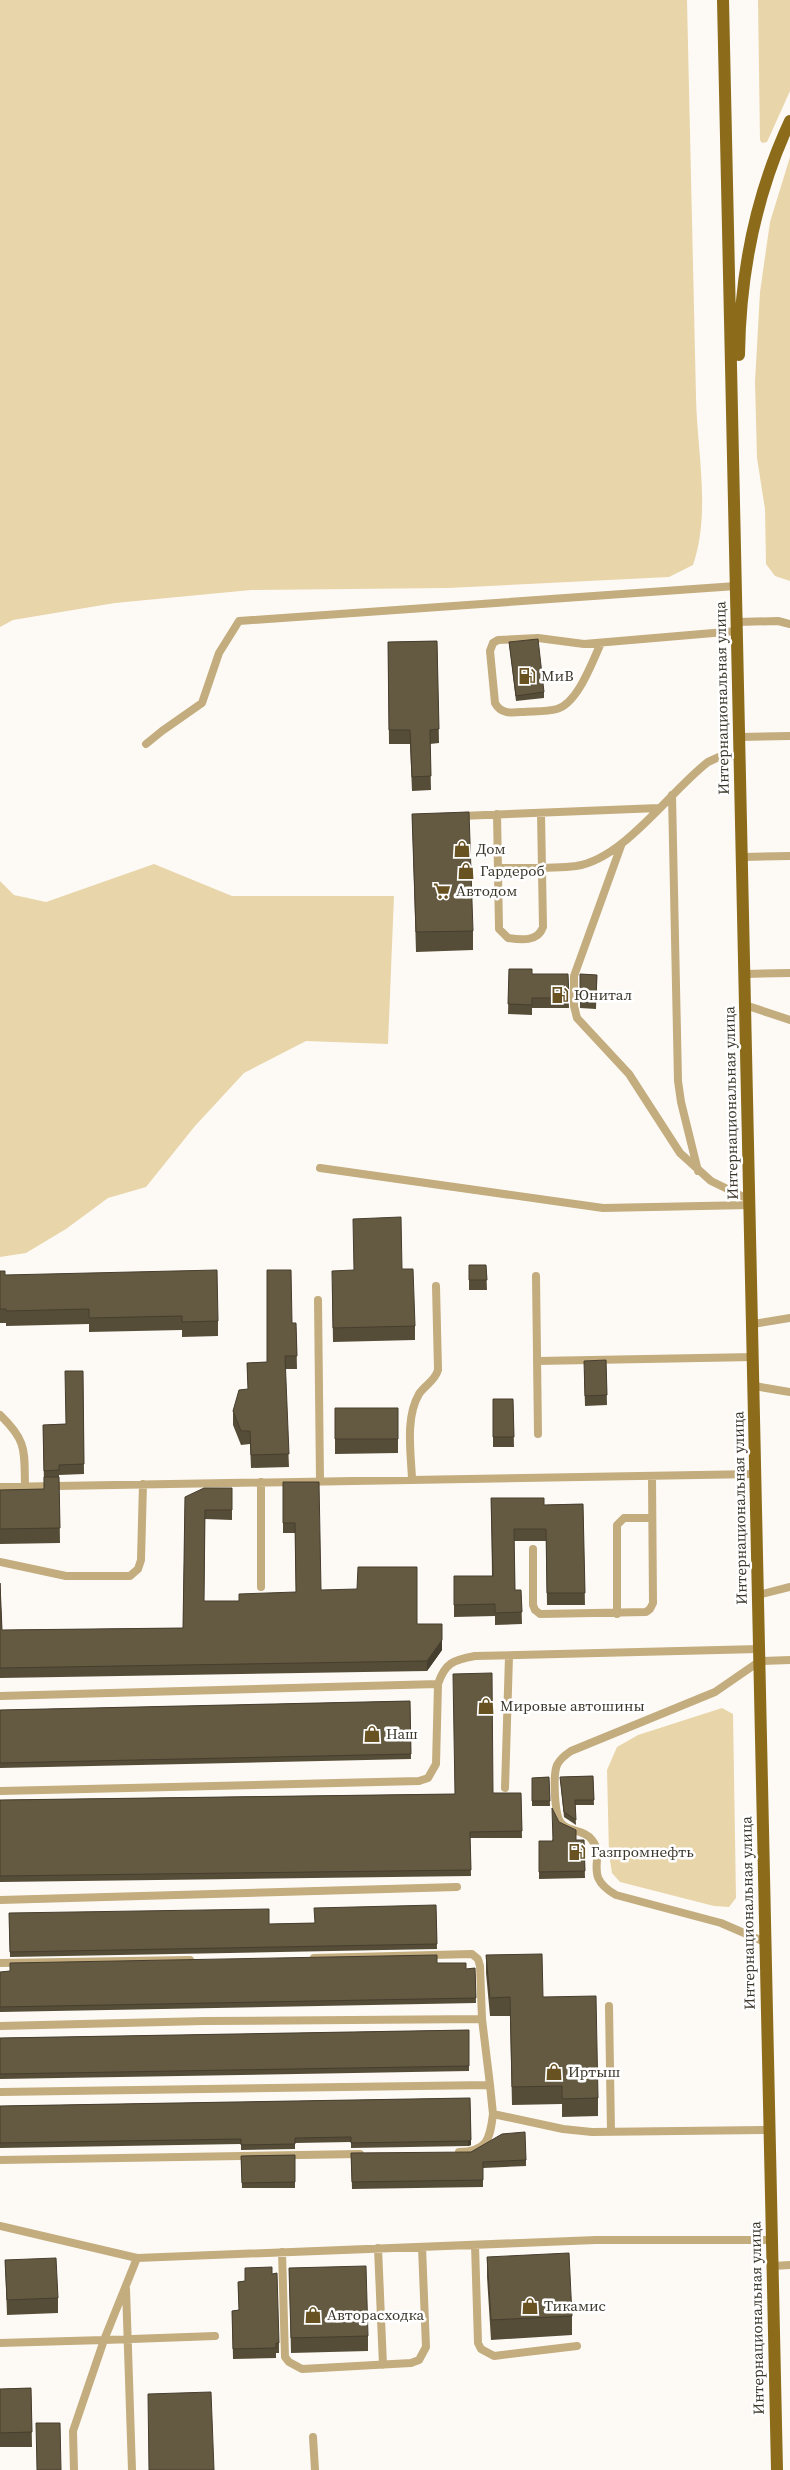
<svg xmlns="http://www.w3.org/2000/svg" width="790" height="2470" font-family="'Source Serif 4',serif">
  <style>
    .green { fill: #e9d5aa }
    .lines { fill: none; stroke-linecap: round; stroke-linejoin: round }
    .service { stroke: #c3ac7e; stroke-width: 8 }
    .primary { stroke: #8c6b1b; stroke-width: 12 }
    .wall { fill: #564d38 }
    .shaded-wall { fill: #463e2e }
    .building { fill: #645941; stroke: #463e2e }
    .labels { text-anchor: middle; stroke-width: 5; stroke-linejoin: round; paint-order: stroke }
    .poi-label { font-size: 15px; fill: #3b362b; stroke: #fff; text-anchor: start }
    .street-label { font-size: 15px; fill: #3b362b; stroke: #fff }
  </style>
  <rect width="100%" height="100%" fill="#fdfaf5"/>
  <path class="green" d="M0,0H687C690,132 693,264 696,397C697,451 711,513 693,565L669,577L448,588L251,590L115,603L13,620L0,627Z
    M758,0H790V91L767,142L762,143L760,140Z
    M790,157V581L775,576L766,564L765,509L757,458L755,382L760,292L770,222Z
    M154,864L232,896H394L388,1044L306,1041L244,1073L195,1126L146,1187L108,1198L66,1229L26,1253L0,1257V881L14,895L46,902Z
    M722,1708L733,1714L736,1898L729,1907L714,1906L620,1882L612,1873L609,1854L607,1770L617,1747L638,1735Z"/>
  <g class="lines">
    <path class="service" d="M737,622L778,621L790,624
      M601,643C592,662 578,703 557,709C546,712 533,711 522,712C510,713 501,714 495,703L490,651L493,643L498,640L538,638L584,644L737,631
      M739,737L790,736
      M146,744L162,731L202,703L219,653L239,621L736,586
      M672,795L678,1081L681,1102L698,1171
      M497,814L499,929L508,938C521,940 538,942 543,927L541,813
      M461,816L659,808
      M622,843L574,976V1006L577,1018L629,1074L680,1153L711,1181L750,1200
      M742,857L790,856
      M499,868C524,868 551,869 576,866C624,859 670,791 708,762L719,757L740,755
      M745,974L790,973
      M745,1005L790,1020
      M320,1168L603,1208L750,1205
      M536,1276L538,1434
      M318,1300L320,1481
      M753,1324L790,1318
      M537,1361L754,1357
      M754,1386L790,1392
      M0,1415C28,1442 24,1451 25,1487
      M412,1479C411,1453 405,1418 419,1394C425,1385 435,1381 438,1370L436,1286
      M0,1487L756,1474
      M533,1549V1605L535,1610L540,1614L646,1612L650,1609L653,1603L652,1476
      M0,1562L66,1576H130L138,1569L141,1560L143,1484
      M261,1587V1482
      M758,1595L790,1587
      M617,1614V1525L624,1518H652
      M438,1684C445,1663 453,1660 475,1656L759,1649
      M0,1696L438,1684L436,1764L428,1778L419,1781L0,1791
      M505,1788L509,1656
      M0,1900L457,1887
      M765,1942L721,1923L616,1895C581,1875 607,1859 592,1840C585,1830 570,1832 562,1824C554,1817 553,1775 557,1765C560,1759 565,1755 571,1751L715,1692L760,1661L790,1660
      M0,1963L190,1960
      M609,2006L611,2132
      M0,2026L205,2021L482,2019L480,1966L478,1959L472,1954L314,1958
      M490,2085L493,2114
      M0,2092L490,2085L482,2019
      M459,2152C487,2152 490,2139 493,2114L563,2129L592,2132L769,2130
      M0,2160L360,2154
      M0,2226L137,2258L596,2240H772
      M475,2245L478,2343L481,2349L494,2356L577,2346
      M378,2248L383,2365
      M282,2252L285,2357L289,2362L302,2369L411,2363L419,2360L426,2347L422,2247
      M773,2266L790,2265
      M126,2289L132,2470
      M0,2343L104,2340L137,2258
      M313,2437L315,2470
      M74,2470L73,2431L104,2340L215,2336"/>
    <path class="primary" d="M723,0L777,2470
      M739,355C740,274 756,194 790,121"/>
  </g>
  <path class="wall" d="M437,641L439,743L430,744L431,790L412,791L410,744H389L388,642Z
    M509,642L544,692V698L516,701Z
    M412,814L473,931V950L416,952Z
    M509,969L532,974H568L569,1008H532V1015L508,1014Z
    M580,974L597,975L596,1009L580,1008Z
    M469,1265H486L487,1290H469Z
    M402,1269L415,1326V1340L333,1342L332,1284Z
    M0,1271L5,1275L218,1321V1336L182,1337V1330L89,1332V1324L6,1326V1323H0Z
    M292,1323H296L297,1369H285L289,1467L251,1468L250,1444L241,1445L233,1425V1411L248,1389L247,1363L267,1362Z
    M606,1360L607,1405L585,1406L584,1371Z
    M83,1371L84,1474L59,1475L60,1543L0,1544V1490L44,1489L43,1425L66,1424Z
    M493,1399H513L514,1447H493Z
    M335,1408H398V1453L335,1454Z
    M283,1482L321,1590L417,1624H442V1650L427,1671L0,1678V1583L2,1630L183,1628L185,1497L232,1488V1520L205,1519L204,1601H239L296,1592L295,1533H283Z
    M491,1498L544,1505L583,1504L585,1605H547L546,1541H514L515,1590H521L522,1624L495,1625V1616L454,1617V1576H492Z
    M410,1701L411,1759L0,1768V1710Z
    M593,1776L594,1805H575L576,1825L564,1817L560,1777Z
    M549,1777L550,1806H532V1778Z
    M521,1793L522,1838H470L471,1876L0,1882V1800Z
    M559,1822L576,1840H584L585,1878L539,1879V1841H552Z
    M436,1905L437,1949L10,1957L9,1913L269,1924L314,1923Z
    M486,1955L543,1997L598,2098V2116L562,2117V2104L512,2105L510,2016H490L486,1973Z
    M437,1963L466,1969L475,1968L476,2003L0,2012V1972Z
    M469,2030V2071L0,2079V2038Z
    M470,2098L471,2145L468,2146L351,2148V2142L295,2143V2149L241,2150V2144L0,2148V2106Z
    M351,2153L526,2160V2166L483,2168V2187L352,2189Z
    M295,2155V2188H242L241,2156Z
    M487,2257L572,2316V2335L491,2340L487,2277Z
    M5,2260L58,2298V2313L7,2315Z
    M289,2268L368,2336V2351L291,2353Z
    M272,2274L279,2343V2353H276V2358L233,2359L232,2311L239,2310L238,2282L245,2281Z
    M31,2388L32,2447H0V2389Z"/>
  <path class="shaded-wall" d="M442,1640V1650L427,1671V1661Z
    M471,2140V2145L468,2146V2141Z"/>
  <path class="building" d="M538,639L544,692L516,696L509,642Z
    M437,641L439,729L430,730L431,776L412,777L410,730H389L388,642Z
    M469,812L473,931L416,932L412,814Z
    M509,969H532V974H568L569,998H532V1005L508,1004Z
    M580,974L597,975L596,999L580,998Z
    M401,1217L402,1269H413L415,1326L333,1328L332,1271L354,1270L353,1219Z
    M469,1265H486L487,1280H469Z
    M217,1270L218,1321L182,1322V1316L89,1318V1309L6,1311V1309H0V1271H5V1275Z
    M267,1270H291L292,1323H296L297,1356H285L289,1454L251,1455L250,1431H241L233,1411L239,1390L248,1389L247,1363L267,1362Z
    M606,1360L607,1395L585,1396L584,1361Z
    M65,1371H83L84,1464L59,1465V1470L44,1471L43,1425L66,1424Z
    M493,1399H513L514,1437H493Z
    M335,1408H398V1439H335Z
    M44,1477H59L60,1528L0,1529V1490L44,1489Z
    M283,1482H319L321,1590L357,1589L358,1567H417V1624H442V1640L427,1661L0,1668V1583L2,1630L183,1628L185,1497L204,1488H232V1510H205L204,1601H239V1594L296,1592L295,1523H283Z
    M491,1498H544V1505L583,1504L585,1593H547L546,1529H514L515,1590H521L522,1612L495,1613V1604L454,1605V1576H493Z
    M492,1673L493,1793H521L522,1831L470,1832L471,1870L0,1876V1800L455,1794L453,1674Z
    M410,1701L411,1754L0,1763V1710Z
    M593,1776L594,1800H575L576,1820L564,1812L560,1777Z
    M549,1777L550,1801H532V1778Z
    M552,1808L559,1822L576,1830V1840H584L585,1871L539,1872V1841H553Z
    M436,1905L437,1944L10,1952L9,1913L269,1909V1924L315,1923L314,1908Z
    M542,1954L543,1997L596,1996L598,2098L562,2099V2086L512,2087L510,1997L490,1998L486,1955Z
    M437,1955V1963H466V1969L475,1968L476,1998L0,2007V1972L10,1971V1963Z
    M469,2030V2066L0,2074V2038Z
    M470,2098L471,2140L468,2141L351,2143V2137L295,2138V2144L241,2145V2139L0,2143V2106Z
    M525,2132L526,2160L483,2162V2180L352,2182L351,2153L471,2152L502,2134Z
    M295,2155V2182L242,2183L241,2156Z
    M569,2253L572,2316L491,2320L487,2257Z
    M56,2258L58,2298L7,2300L5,2260Z
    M366,2266L368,2336L291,2338L289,2268Z
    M272,2267V2274L277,2273L279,2343H276V2348L233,2349L232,2311L239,2310L238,2282L245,2281V2268Z
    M31,2388L32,2432L0,2433V2389Z
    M211,2392L214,2470H149L148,2394Z
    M36,2423H60L61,2470H37Z"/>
  <defs>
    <g id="fuel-bare" transform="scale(1.35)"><path d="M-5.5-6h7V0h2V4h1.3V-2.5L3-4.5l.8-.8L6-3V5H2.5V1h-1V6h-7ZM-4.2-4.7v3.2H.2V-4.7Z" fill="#685222" stroke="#fff" stroke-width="2.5" paint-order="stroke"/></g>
    <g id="shop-bare" transform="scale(1.35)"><path d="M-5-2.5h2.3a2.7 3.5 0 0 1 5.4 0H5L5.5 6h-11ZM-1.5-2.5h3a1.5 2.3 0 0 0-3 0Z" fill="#685222" stroke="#fff" stroke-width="2.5" paint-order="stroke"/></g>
    <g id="supermarket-bare" transform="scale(1.35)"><path d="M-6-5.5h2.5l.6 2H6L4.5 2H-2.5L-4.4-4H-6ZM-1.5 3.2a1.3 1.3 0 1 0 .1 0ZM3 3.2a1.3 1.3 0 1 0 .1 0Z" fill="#685222" stroke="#fff" stroke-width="2.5" paint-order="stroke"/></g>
  </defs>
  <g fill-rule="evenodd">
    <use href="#fuel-bare" x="527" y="676"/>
    <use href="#shop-bare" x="462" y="849"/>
    <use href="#shop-bare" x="466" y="871"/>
    <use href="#supermarket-bare" x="442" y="891"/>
    <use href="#fuel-bare" x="560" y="995"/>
    <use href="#shop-bare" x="486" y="1706"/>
    <use href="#shop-bare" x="372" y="1734"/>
    <use href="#fuel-bare" x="577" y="1852"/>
    <use href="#shop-bare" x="554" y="2072"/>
    <use href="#shop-bare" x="530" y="2306"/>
    <use href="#shop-bare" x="313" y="2315"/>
  </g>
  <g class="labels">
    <g class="poi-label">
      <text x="541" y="681">МиВ</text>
      <text x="476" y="854">Дом</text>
      <text x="480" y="876">Гардероб</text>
      <text x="456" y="896">Автодом</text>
      <text x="574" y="1000">Юнитал</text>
      <text x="500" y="1711">Мировые автошины</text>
      <text x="386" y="1739">Наш</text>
      <text x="591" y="1857">Газпромнефть</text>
      <text x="568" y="2077">Иртыш</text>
      <text x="544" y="2311">Тикамис</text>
      <text x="327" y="2320">Авторасходка</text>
    </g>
    <g class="street-label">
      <text transform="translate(722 698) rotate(-91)" y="5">Интернациональная улица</text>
      <text transform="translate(731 1103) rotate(-91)" y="5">Интернациональная улица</text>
      <text transform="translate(740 1508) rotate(-91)" y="5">Интернациональная улица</text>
      <text transform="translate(748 1913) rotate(-91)" y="5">Интернациональная улица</text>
      <text transform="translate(757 2318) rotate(-91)" y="5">Интернациональная улица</text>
    </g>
  </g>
</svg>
